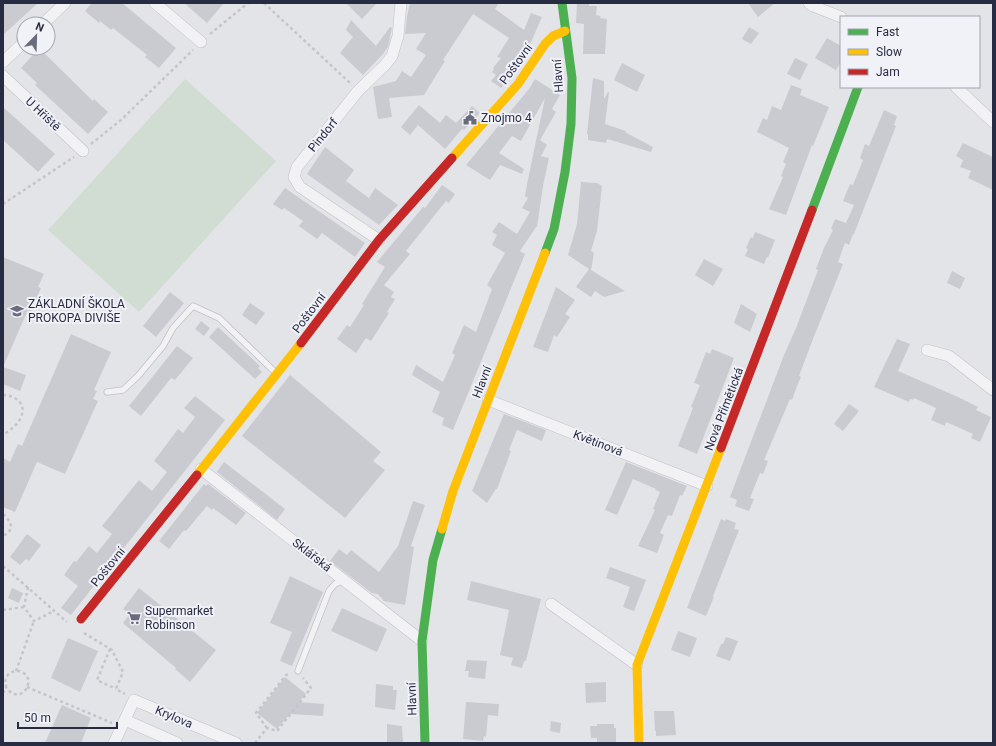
<svg xmlns="http://www.w3.org/2000/svg" width="996" height="746" font-family="Roboto,sans-serif">
  <style>
    .green { fill: #d1dcd3 }
    .building { fill: #cacbd1 }
    .lines { fill: none; stroke-linecap: round; stroke-linejoin: round }
    .lane-casing { stroke: #c0c1c6; stroke-width: 7 }
    .street-casing { stroke: #c0c1c6; stroke-width: 12 }
    .path { stroke: #c4c5cb; stroke-width: 2.5; stroke-dasharray: 3 3; stroke-linecap: butt }
    .lane { stroke: #f2f2f5; stroke-width: 5.5 }
    .street { stroke: #f2f2f5; stroke-width: 11 }
    .fast { stroke: #4caf50; stroke-width: 9 }
    .slow { stroke: #ffc107; stroke-width: 9 }
    .jam { stroke: #c62828; stroke-width: 9 }
    .labels { text-anchor: middle; stroke-width: 4; stroke-linejoin: round; paint-order: stroke }
    .street-label { font-size: 12px; fill: #282c43; stroke: #f1f2f8 }
    .poi-label { font-size: 12px; fill: #282c43; stroke: #f1f2f8; text-anchor: start }
  </style>
  <rect width="100%" height="100%" fill="#e3e4e8"/>
  <path class="green" d="M185,79L276,161L139,312L48,230Z"/>
  <path class="building" d="M3,3H38L3,35Z
    M92,3H122L176,48L159,68L145,57L147,55L113,28L111,30L100,21L99,23L85,11Z
    M184,3H224L207,23Z
    M346,3H377L362,19Z
    M410,3H499L495,9L524,30L531,13L542,17L531,42L519,65L508,62L517,68L501,88L491,81L496,75L492,72L494,69L493,68L501,58L497,57L509,38L473,14L443,60L445,61L424,95L389,98L392,117L378,119L373,87L396,81L402,71L411,77L426,55L416,49L426,33L405,34L407,16Z
    M577,3H589V6H597L596,15L601,16L600,18L607,19L605,54H583L584,24L576,23Z
    M748,3H775L758,17Z
    M351,20L376,46L390,27L392,28L388,47L383,54L363,75L340,53L353,37L346,30Z
    M749,27L759,33L751,44L742,39Z
    M827,38L841,46V62L836,70L815,58Z
    M39,48L93,101L94,99L108,112L88,134L35,85L37,83L21,68Z
    M795,58L808,64L800,80L787,74Z
    M622,63L645,75L637,92L614,80Z
    M593,78L604,81V99L608,92H609L605,124L626,131L625,132L653,147L651,152L607,139L606,143L588,140V134H587Z
    M535,79L560,95L552,109L556,112L540,140L547,145L541,156L549,158L543,186L537,227H536L520,251L525,254L453,430L442,425L444,418L432,412L440,392L412,375L416,365L443,382L455,355L452,353L464,325L476,332L492,289L487,285L505,253L492,245L497,235L492,232L499,222L517,234L530,212L522,208L528,198L525,196L527,184L545,98L521,141L512,136L499,153L524,169L522,174L500,165L490,180L466,165L529,89Z
    M791,85L802,89L800,95L829,107L813,146L812,145L786,215L769,209L783,177L781,176L786,164L783,162L789,148L757,132L763,118L767,120L772,106L781,110Z
    M419,105L440,123L446,115L456,123L472,106L480,113L464,130L462,129L445,149L418,125L410,135L401,127Z
    M3,107L55,154L38,172L3,140Z
    M884,110L897,116L894,125L896,126L854,234H853L849,245L845,243L838,262L843,264L813,339L799,376L801,377L797,386L792,400L790,399L764,460L768,461L763,474L760,473L750,498L754,499L749,511L735,506L737,500L730,497L784,355L796,328L818,270L816,269L824,248L833,230L831,229L835,219L846,223L854,205L843,201L850,184L853,185L863,160L860,158L865,144L869,146Z
    M963,143L993,157V190L968,178L971,171L960,167L963,160L956,156Z
    M325,147L354,170L346,181L369,198L375,188L398,205L379,225L307,174Z
    M581,182L597,183L602,186L597,231L591,251L594,253L591,270L625,291L604,297L595,291L591,297L576,287L589,269L568,255L577,224Z
    M442,185L455,194L449,203L446,201L406,251L410,254L384,285L394,292L391,297L395,299L387,312L389,313L371,341L366,338L356,353L337,339L347,325L350,327L364,305L362,304L385,267L377,262L423,207L425,208Z
    M285,188L365,243L355,257L322,233L317,239L299,226L303,221L284,208L282,210L273,204Z
    M755,232L775,240L768,258L767,257L764,264L745,256L748,249L746,248L751,237L753,238Z
    M3,257L44,274L38,287L41,288L30,314L27,312L3,367L26,375L20,391L3,384Z
    M704,259L723,269L713,286L695,275Z
    M952,271L965,278L960,289L947,283Z
    M556,287L575,300L565,314L570,317L557,337L554,335L548,352L533,347Z
    M170,292L184,303L156,337L143,326Z
    M250,303L265,313L256,325L242,315Z
    M741,304L757,314L750,332L734,323Z
    M201,321L210,328L204,336L195,329Z
    M218,327L260,366L258,368L262,372L255,379L209,337Z
    M71,334L111,352L94,390L97,391L93,399L98,401L65,474L37,462L15,512L3,507V458L10,462L18,444L22,446Z
    M897,339L910,344L898,371L958,397L978,407L976,410L991,417L980,442L971,438L973,434L946,422L945,426L931,420L936,408L914,398L913,400L910,399L909,402L874,387Z
    M177,346L193,358L175,380L171,378L141,416L129,406Z
    M712,349L734,358L697,454L678,446L693,408L691,407L700,385L694,383L706,352L710,354Z
    M290,375L381,452L373,461L385,470L345,518L242,436Z
    M195,396L225,420L71,615L61,608L78,586L64,575L74,561L76,562L89,546L97,553L112,534L102,526L139,480L152,491L167,472L154,461L178,429L183,433L195,417L184,408Z
    M849,404L859,411L843,431L834,424Z
    M504,414L546,430L542,441L517,430L509,450L511,451L497,489H496L487,503L472,491Z
    M224,462L285,509L277,520L217,472Z
    M626,462L687,486L682,496L680,495L672,516L668,515L660,533L664,535L657,553L638,546L655,510L653,509L660,492L655,490L656,489L633,479L617,515L605,510Z
    M204,484L206,486L208,484L246,513L236,525L213,508L212,510L207,506L186,531L184,530L169,549L159,541Z
    M413,501L425,505L411,546L414,547L405,605L384,601L378,594L372,593L330,561L339,549L347,555L351,550L379,572L398,546Z
    M721,519L725,521L726,519L736,523L734,529L739,530L713,596L714,597L706,616L687,608Z
    M27,534L41,545L29,561L26,559L20,565L10,557Z
    M610,567L646,580L634,611L623,607L630,587L606,578Z
    M290,576L323,592L292,666L280,661L292,632L270,623Z
    M471,581L541,599L526,661H524L522,668L511,665L513,658L500,655L509,610L467,600Z
    M12,588L23,593L19,603L8,598Z
    M139,588L216,650L190,682L175,669L176,668L123,623L130,614L123,609Z
    M342,608L387,629L377,652L331,631Z
    M678,631L697,638L690,657L671,650Z
    M726,637L738,641L730,661L716,656L721,644H723Z
    M68,638L98,651L80,692L51,678Z
    M467,660L487,661L485,679L468,677L469,671H465Z
    M285,677L306,694L299,702L324,704L323,716L290,714L277,729L257,713Z
    M606,682V702L586,703L585,683Z
    M376,684L393,686V690H397L395,710L375,707Z
    M466,702L499,704L498,716L488,715L486,737L484,736L483,741L463,739Z
    M62,705L91,718L81,743H45Z
    M654,711H674L676,735L656,736V731H655Z
    M551,721L561,723L560,733L550,731Z
    M387,724L402,726L403,743H387Z
    M597,724H614V728H616V742L597,743V738H591L590,726H597Z"/>
  <g class="lines">
    <g class="lane-casing">
      <path id="lane" d="M107,392L123,390L138,376L163,346L173,328L193,306L219,318L277,374
        M298,671L329,591L335,584L344,580"/>
    </g>
    <g class="street-casing">
      <path id="street" d="M155,3L201,42
        M809,3L813,6L841,17
        M43,24L65,3
        M3,62L24,42
        M3,76L83,151
        M956,87L993,122
        M379,240L300,187L294,177L297,167L358,91L385,65L392,56L398,36L401,3
        M927,350L949,356L993,390
        M488,400L707,486
        M201,469L422,641
        M551,604L637,665
        M125,720L177,743
        M114,743L134,700L236,743"/>
    </g>
    <path class="path" d="M264,3L350,83
      M210,34L248,3
      M91,144L121,120L193,50
      M3,204L74,157
      M3,395C15,395 27,404 21,417C18,425 10,430 3,435
      M3,514C12,522 15,530 3,536
      M3,566L67,622
      M28,587L24,607L34,621L54,611
      M3,610L24,607
      M84,633L112,650L123,672L116,689L125,694
      M110,649L97,680L116,689
      M16,671L34,621
      M27,687L112,723
      M3,693C4,691 5,690 6,688C6,683 4,680 7,676C10,672 14,671 19,671C40,676 21,709 6,687
      M267,728L256,713L286,675L290,674
      M255,743L267,728L277,731L311,688L303,678"/>
    <use href="#lane" class="lane"/>
    <use href="#street" class="street"/>
    <path class="fast" d="M812,210L858,87
      M545,253L554,229L565,172L571,124L572,78L562,3
      M425,743L422,641L433,560L442,529"/>
    <path class="slow" d="M452,158L518,84L545,44L553,36L565,31
      M197,475L301,343
      M442,529L453,491L545,253
      M639,743L637,665L721,448"/>
    <path class="jam" d="M301,343L379,240L452,158
      M721,448L812,210
      M81,619L197,475"/>
  </g>
  <defs>
    <g id="civic-bare" transform="scale(1.08)"><path d="M-.6-6.5H3V-4.5H.6V-3L4-1V1h2V6H-6V1h2V-1L-.6-3ZM-1.2 2.5V6h2.4V2.5Z" fill="#696c7d" stroke="#f1f2f8" stroke-width="2.5" paint-order="stroke"/></g>
    <g id="school-bare" transform="scale(1.08)"><path d="M0-5L7-2L0 1L-7-2ZM-4 1L0 2.5L4 1V4Q0 6-4 4Z" fill="#696c7d" stroke="#f1f2f8" stroke-width="2.5" paint-order="stroke"/></g>
    <g id="supermarket-bare" transform="scale(1.08)"><path d="M-6-5.5h2.5l.6 2H6L4.5 2H-2.5L-4.4-4H-6ZM-1.5 3.2a1.3 1.3 0 1 0 .1 0ZM3 3.2a1.3 1.3 0 1 0 .1 0Z" fill="#696c7d" stroke="#f1f2f8" stroke-width="2.5" paint-order="stroke"/></g>
  </defs>
  <g fill-rule="evenodd">
    <use href="#civic-bare" x="470" y="118"/>
    <use href="#school-bare" x="17" y="311"/>
    <use href="#supermarket-bare" x="134" y="618"/>
  </g>
  <g class="labels">
    <g class="street-label">
      <text transform="translate(516 64) rotate(-54)" y="4">Poštovní</text>
      <text transform="translate(558 76) rotate(-94)" y="4">Hlavní</text>
      <text transform="translate(43 114) rotate(43)" y="4">U Hřiště</text>
      <text transform="translate(323 135) rotate(-51)" y="4">Pindorf</text>
      <text transform="translate(309 313) rotate(-53)" y="4">Poštovní</text>
      <text transform="translate(482 382) rotate(-69)" y="4">Hlavní</text>
      <text transform="translate(724 409) rotate(-69)" y="4">Nová Přímětická</text>
      <text transform="translate(598 443) rotate(21)" y="4">Květinová</text>
      <text transform="translate(312 555) rotate(38)" y="4">Sklářská</text>
      <text transform="translate(108 567) rotate(-51)" y="4">Poštovní</text>
      <text transform="translate(412 699) rotate(-92)" y="4">Hlavní</text>
      <text transform="translate(174 717) rotate(23)" y="4">Krylova</text>
    </g>
    <g class="poi-label">
      <text x="481" y="122">Znojmo 4</text>
      <text x="28" y="308">ZÁKLADNÍ ŠKOLA<tspan x="28" dy="14">PROKOPA DIVIŠE</tspan></text>
      <text x="145" y="615">Supermarket<tspan x="145" dy="14">Robinson</tspan></text>
    </g>
  </g>
  <rect width="996" height="746" fill="none" stroke="#282c43" stroke-width="8"/>
  <rect x="840" y="16" width="140" height="72" fill="#f1f2f8" stroke="#a1a3b0"/>
  <rect x="848" y="29" width="20" height="6" fill="#4caf50" stroke="#a1a3b0"/>
  <text x="876" y="36" font-size="12" fill="#282c43">Fast</text>
  <rect x="848" y="49" width="20" height="6" fill="#ffc107" stroke="#a1a3b0"/>
  <text x="876" y="56" font-size="12" fill="#282c43">Slow</text>
  <rect x="848" y="69" width="20" height="6" fill="#c62828" stroke="#a1a3b0"/>
  <text x="876" y="76" font-size="12" fill="#282c43">Jam</text>
  <g transform="translate(36 36) rotate(23)"><circle r="19" fill="#f1f2f8" stroke="#a1a3b0"/>
  <path d="M0-3L7 15L0 10L-7 15Z" fill="#696c7d"/>
  <text y="-6" font-size="11" font-weight="bold" text-anchor="middle" fill="#282c43">N</text>
  </g>
  <path d="M18 722v6h99v-6" fill="none" stroke="#282c43" stroke-width="2"/>
  <text x="24" y="722" font-size="12" fill="#282c43" stroke="#f1f2f8" stroke-width="3" paint-order="stroke">50 m</text>
</svg>
